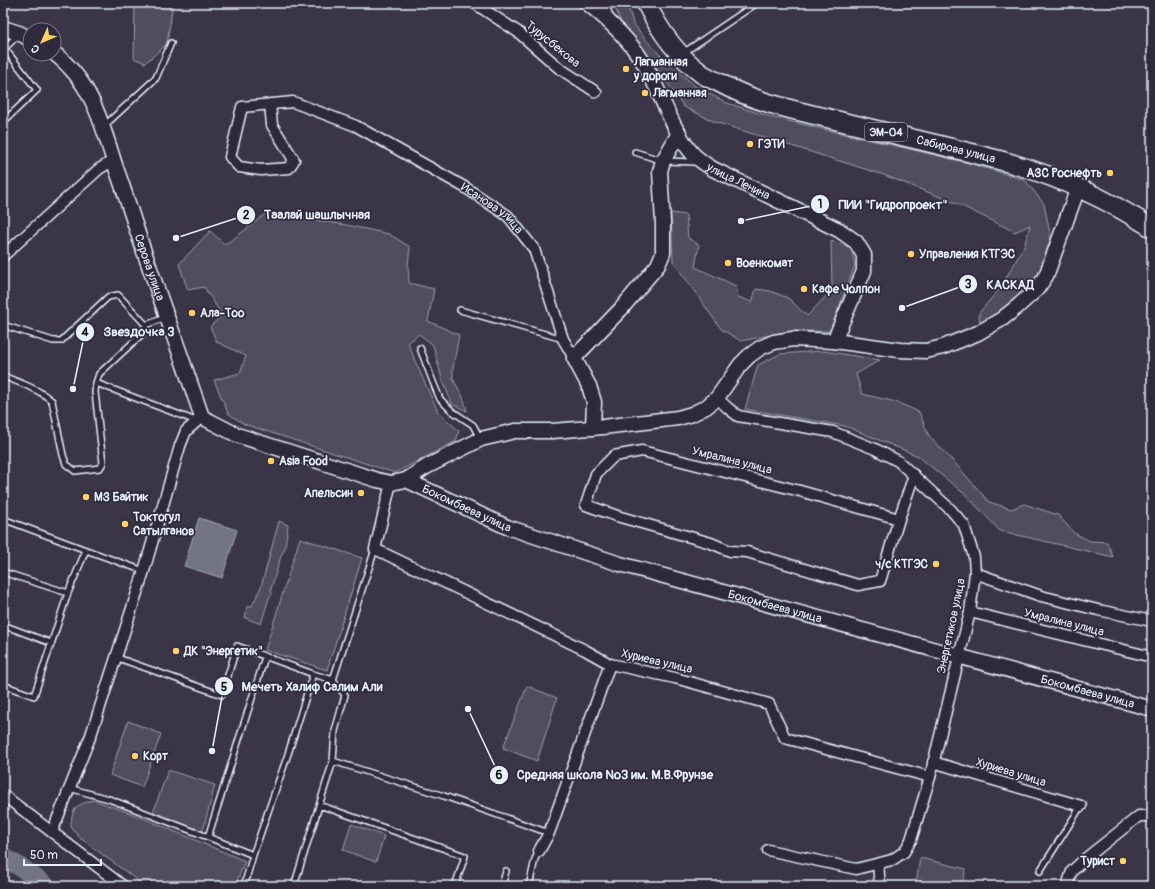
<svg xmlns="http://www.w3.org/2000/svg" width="1155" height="889" font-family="Pangolin,sans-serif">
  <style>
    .green { fill: #504e5f; stroke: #9ca0ac }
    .water { fill: #737482; stroke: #a2a6b1 }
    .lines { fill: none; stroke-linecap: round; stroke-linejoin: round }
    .river { stroke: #737482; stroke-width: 19 }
    .lane-casing { stroke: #e8f1f8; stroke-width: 8 }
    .street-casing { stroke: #e8f1f8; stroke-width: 13 }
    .secondary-casing { stroke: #e8f1f8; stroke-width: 17 }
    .highway-casing { stroke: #e8f1f8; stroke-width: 21 }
    .lane { stroke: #2f2a3d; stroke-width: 5 }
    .street { stroke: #2f2a3d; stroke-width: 10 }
    .secondary { stroke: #2f2a3d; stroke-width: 14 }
    .highway { stroke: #2f2a3d; stroke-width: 18 }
    .poi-dot { fill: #ffd166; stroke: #2f2a3d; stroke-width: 1.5 }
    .labels { text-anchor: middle; stroke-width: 3.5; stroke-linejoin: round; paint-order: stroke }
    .shield { fill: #2f2a3d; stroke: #b0b5c0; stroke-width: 1 }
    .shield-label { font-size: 11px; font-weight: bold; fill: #e8f1f8 }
    .street-label { font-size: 12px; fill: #e8f1f8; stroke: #2f2a3d }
    .poi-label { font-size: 12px; font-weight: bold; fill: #e8f1f8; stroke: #2f2a3d; text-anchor: start }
    .leader { fill: none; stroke: #e8f1f8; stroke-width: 1.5 }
    .callout-dot { fill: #e8f1f8; stroke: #2f2a3d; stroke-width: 1.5 }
    .mark-label { font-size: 12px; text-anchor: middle; font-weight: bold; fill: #111 }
    .callout-label { font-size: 13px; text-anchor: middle; font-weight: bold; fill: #e8f1f8; stroke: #2f2a3d; stroke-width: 3.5; stroke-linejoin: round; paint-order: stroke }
  </style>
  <rect width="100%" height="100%" fill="#3a3648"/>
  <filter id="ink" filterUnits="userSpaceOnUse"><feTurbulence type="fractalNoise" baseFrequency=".025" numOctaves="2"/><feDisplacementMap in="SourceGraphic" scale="8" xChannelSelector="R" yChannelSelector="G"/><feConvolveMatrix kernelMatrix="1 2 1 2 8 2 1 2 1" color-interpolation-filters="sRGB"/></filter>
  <g filter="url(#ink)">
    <path class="green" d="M135,3H173L167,44L145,63L134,58Z
      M613,3H627L633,23L646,40L663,58L696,87L727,103L771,117L965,162L1025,180L1044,204L1051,238L1035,285L980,328L979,313L1000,288L1024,247L1030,225L1015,232L958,204L884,175L715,122L684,107L659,71L621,22Z
      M268,212L346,225L389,234L410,247L408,266L409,283L434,289L428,321L459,335L453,368V379L463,397L467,411L452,404L442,379L433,345L419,334L408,343L416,363L438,412L459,431L456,441L395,473L244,424L228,413L214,380L240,373L246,356L217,342L210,327L222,315L204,287L188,290L179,264L210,231L224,244L232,240Z
      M671,213L686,215L688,238L699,245L695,267L736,286L738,297L752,302L756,289L770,291L788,298L807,316L832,290L831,241L851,248L855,265L830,331H791L741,341L721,329L673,261Z
      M823,351L880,360L856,374L862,394L896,402L919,412L929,436L954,462L989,502L1011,509L1024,504L1058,515L1074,533L1090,541L1107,542L1113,557L1000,531L967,496L918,456L845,426L745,409L758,365L780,354Z
      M279,521L288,525L285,548L281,556L271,589L272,594L269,598L261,624L245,618L247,607L252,606L261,587Z
      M300,538L362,558L327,670L265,650Z
      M527,686L557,698L537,761L503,748Z
      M128,721L161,734L142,787L110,775Z
      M168,770L215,785L202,834L153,813Z
      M94,800L143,818L245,861L235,886H145L80,838L71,827C72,807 75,805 94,800Z
      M351,824L384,836L376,862L343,850Z
      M920,858L966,869L962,886H922L916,884Z"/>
    <path class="water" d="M199,518L237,530L222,578L184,566Z"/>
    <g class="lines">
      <path class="river" d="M3,857L22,868L46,886"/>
      <g class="lane-casing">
        <path id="lane" d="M3,50L19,34
          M683,53L757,3
          M3,122L37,90L5,49
          M104,126L156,78L171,43
          M635,152L663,161L696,162
          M460,310L563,339
          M3,325L53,341H61L108,297L118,295L146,325
          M420,348L433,382L440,399L452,411L473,425L480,438
          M3,376C20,383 39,389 52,401L63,455L66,464L75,471L100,468L103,463L95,392L96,383L99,374L142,334L146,325L166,317
          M96,383L196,421
          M3,519L86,550L144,571
          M3,572L68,593L86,550
          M3,625L51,643
          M115,657L222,695L237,646L313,674L333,680L375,549
          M3,685L34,696L68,593
          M333,761L444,796L549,833
          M69,788L109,799L208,837L265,657
          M319,805L465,856L455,886
          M208,837L253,855L244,886
          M253,855L288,754L313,674
          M1040,871L1081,806
          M294,886L333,761L335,731L345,695L333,680
          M502,886L506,871
          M529,886L535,859L539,851"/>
      </g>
      <g class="street-casing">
        <g id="street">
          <path d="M474,3L518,32L559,68L596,92"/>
          <path d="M602,3L609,20"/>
          <path id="s1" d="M270,104L272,125L294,160L289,168L261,170L239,167L230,157L242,107L293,102L356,126L466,188L508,216L534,249L563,339L574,358"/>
          <path d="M3,256L99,169L114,160"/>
          <path d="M717,398L729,409L738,416L833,432L875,449L898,461L951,510L964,525L974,557L975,573L970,612L930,777L911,840L904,852L892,860L856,869L768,850"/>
          <path d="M391,483L375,549L585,650L610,664L675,678L769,704L785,738L930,777"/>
          <path d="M899,519L800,491L642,451L614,456L596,474L586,505L617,516L711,543L730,551L747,552L858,585L880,581L899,519L914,475"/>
          <path d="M975,573L1041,596L1098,610L1152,621"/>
          <path d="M970,612L1152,657"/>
          <path d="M933,762L1081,806"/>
          <path d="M3,795L123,886"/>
          <path d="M52,832L91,735L144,571L180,446L186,431L202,417"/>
          <path d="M539,851L549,833L610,664"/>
          <path d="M878,864L880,886"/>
          <path d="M1067,886L1072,871L1086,858L1139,816H1152"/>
        </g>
      </g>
      <g class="secondary-casing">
        <g id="secondary">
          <path id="s2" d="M587,3C610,21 630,40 645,65C661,93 671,127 691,152C697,159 705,164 713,169L839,230L856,242L864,255V271L834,341"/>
          <path d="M3,28L19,33L30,39"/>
          <path id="s3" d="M54,53C92,82 102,124 116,168C127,198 136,229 147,260C165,312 184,364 202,417L237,435L377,480L391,483L406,480L426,467L481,439L515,431H552L603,427L678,418L692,414L706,407L717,398L740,365L749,356L760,348L774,342L793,339L834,341L900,350L926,351L943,347L978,333L1002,319L1017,307L1037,289L1046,276L1078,188"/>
          <path d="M593,428L594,402L589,386L574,358L621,309L658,265L663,253V223L660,171L663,161L679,133"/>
          <path id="s4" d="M406,480L507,527L620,564L1152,709"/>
        </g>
      </g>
      <g class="highway-casing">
        <g id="highway">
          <path id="s5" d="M646,3C659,30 678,56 702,74C707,77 713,80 718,82C752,101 789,109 827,118C883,132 939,144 995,159C1050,173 1104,197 1152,228"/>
        </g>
      </g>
      <use href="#lane" class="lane"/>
      <use href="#street" class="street"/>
      <use href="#secondary" class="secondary"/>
      <use href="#highway" class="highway"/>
    </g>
  </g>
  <g class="poi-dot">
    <circle cx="626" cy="69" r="4"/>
    <circle cx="645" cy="93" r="4"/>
    <circle cx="750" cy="144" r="4"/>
    <circle cx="1110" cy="173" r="4"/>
    <circle cx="911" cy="254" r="4"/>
    <circle cx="728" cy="263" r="4"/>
    <circle cx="804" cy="289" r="4"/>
    <circle cx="192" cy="313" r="4"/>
    <circle cx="271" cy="461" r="4"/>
    <circle cx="361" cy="493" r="4"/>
    <circle cx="86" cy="497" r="4"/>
    <circle cx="125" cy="524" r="4"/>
    <circle cx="936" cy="564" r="4"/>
    <circle cx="176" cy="651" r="4"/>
    <circle cx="135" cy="756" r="4"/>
    <circle cx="1123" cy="861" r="4"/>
  </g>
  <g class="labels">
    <rect class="shield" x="865" y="123" width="42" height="18" rx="3"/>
    <g class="shield-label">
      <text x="886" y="136">ЭМ-04</text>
    </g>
    <g class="street-label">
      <text transform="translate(553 44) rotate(39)" y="4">Турусбекова</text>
      <text dy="4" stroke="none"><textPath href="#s5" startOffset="357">Сабирова улица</textPath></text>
      <text dy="4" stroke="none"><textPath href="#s2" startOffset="240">улица Ленина</textPath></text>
      <text dy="4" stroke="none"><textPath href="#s1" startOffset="465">Исанова улица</textPath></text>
      <text dy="4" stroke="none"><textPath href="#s3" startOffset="238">Серова улица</textPath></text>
      <text transform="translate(732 460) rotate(14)" y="4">Умралина улица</text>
      <text dy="4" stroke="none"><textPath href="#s4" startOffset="67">Бокомбаева улица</textPath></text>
      <text dy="4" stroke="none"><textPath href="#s4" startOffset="391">Бокомбаева улица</textPath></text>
      <text transform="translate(1064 622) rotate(14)" y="4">Умралина улица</text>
      <text transform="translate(951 626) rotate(-78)" y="4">Энергетиков улица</text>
      <text transform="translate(657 661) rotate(13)" y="4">Хуриева улица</text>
      <text dy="4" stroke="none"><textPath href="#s4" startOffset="715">Бокомбаева улица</textPath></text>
      <text transform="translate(1011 772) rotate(17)" y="4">Хуриева улица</text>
    </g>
    <g class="poi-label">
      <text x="634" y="66">Лагманная<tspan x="634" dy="14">у дороги</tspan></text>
      <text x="653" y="97">Лагманная</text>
      <text x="758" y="148">ГЭТИ</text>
      <text x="1102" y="177" text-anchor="end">АЗС Роснефть</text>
      <text x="919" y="258">Управления КТГЭС</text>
      <text x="736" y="267">Военкомат</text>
      <text x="812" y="293">Кафе Чолпон</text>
      <text x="200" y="317">Ала-Тоо</text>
      <text x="279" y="465">Asia Food</text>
      <text x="353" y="497" text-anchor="end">Апельсин</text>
      <text x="94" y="501">МЗ Байтик</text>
      <text x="133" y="521">Токтогул<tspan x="133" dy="14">Сатылганов</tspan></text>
      <text x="928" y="568" text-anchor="end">ч/с КТГЭС</text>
      <text x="184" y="655">ДК "Энергетик"</text>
      <text x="143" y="760">Корт</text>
      <text x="1115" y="865" text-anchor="end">Турист</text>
    </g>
  </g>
  <path class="leader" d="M741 221L820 204M176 238L246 215M902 308L968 284M73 389L85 332M212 751L224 686M468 709L499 775"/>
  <g class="callout-dot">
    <circle cx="741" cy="221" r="4"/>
    <circle cx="176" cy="238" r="4"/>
    <circle cx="902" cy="308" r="4"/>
    <circle cx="73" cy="389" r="4"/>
    <circle cx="212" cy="751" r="4"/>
    <circle cx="468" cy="709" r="4"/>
    <circle cx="820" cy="204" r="10"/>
    <circle cx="246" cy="215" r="10"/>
    <circle cx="968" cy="284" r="10"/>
    <circle cx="85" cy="332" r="10"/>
    <circle cx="224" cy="686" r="10"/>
    <circle cx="499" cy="775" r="10"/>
  </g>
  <g class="mark-label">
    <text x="820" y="208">1</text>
    <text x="246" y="219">2</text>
    <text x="968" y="288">3</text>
    <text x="85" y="336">4</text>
    <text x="224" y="691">5</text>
    <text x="499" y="779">6</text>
  </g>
  <g class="callout-label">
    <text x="893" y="209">ПИИ "Гидропроект"</text>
    <text x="317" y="219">Таалай шашлычная</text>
    <text x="1010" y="289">КАСКАД</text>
    <text x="139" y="336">Звездочка 3</text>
    <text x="312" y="691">Мечеть Халиф Салим Али</text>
    <text x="615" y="779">Средняя школа №3 им. М.В.Фрунзе</text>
  </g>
  <rect width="1155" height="889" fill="none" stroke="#2f2a3d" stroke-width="16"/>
  <rect x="8" y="8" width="1139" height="873" fill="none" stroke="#e8f1f8" stroke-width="1.5" filter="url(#ink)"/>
  <g transform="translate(42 42) rotate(225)"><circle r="19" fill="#2f2a3d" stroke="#797a88"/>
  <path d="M0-3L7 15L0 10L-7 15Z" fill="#ffd166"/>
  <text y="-6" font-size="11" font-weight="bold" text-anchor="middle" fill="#e8f1f8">С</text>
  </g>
  <path d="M24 859v6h77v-6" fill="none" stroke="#e8f1f8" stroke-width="2"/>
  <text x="30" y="859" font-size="12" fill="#e8f1f8" stroke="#2f2a3d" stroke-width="3" paint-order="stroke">50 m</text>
</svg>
